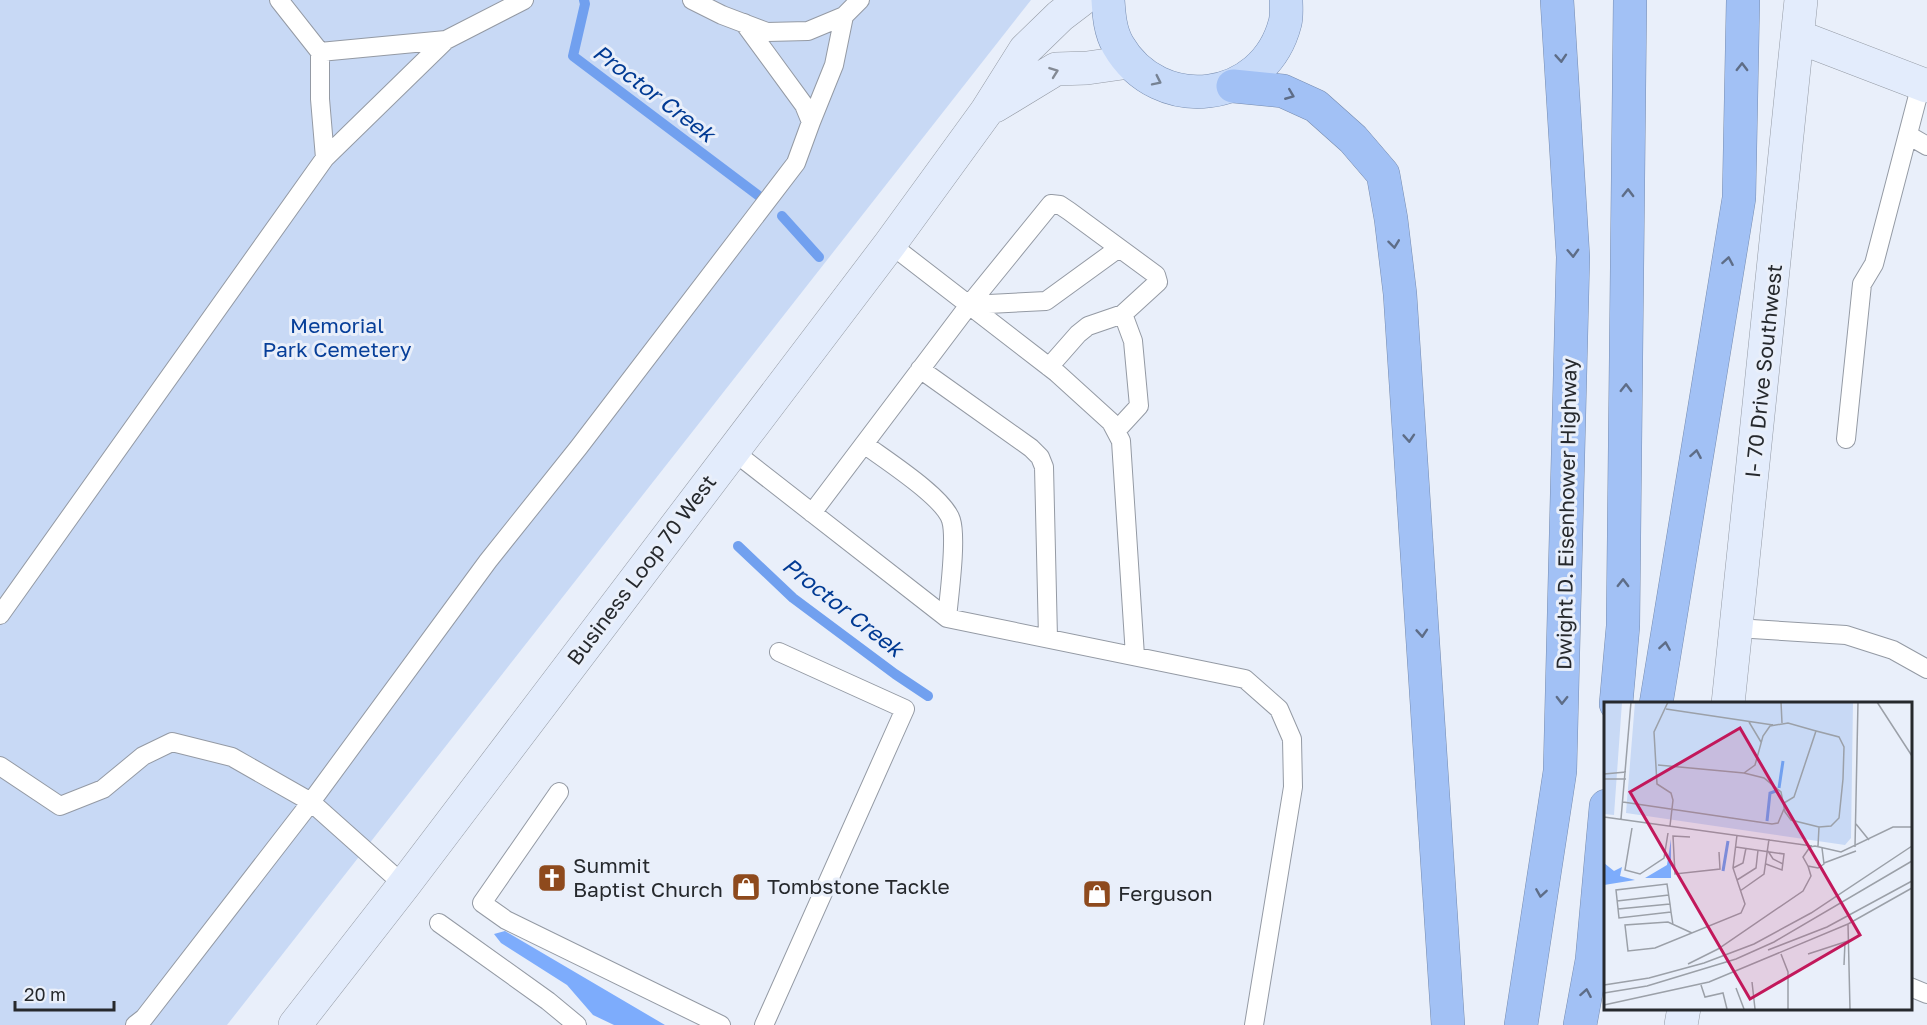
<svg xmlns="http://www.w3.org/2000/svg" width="1927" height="1025" font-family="'Golos Text',sans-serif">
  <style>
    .green { fill: #c8d9f5 }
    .forest { fill: #7dacfc }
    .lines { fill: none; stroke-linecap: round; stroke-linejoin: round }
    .stream { stroke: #71a0ef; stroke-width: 10 }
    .lane-casing { stroke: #949aa4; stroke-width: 20 }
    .secondary-casing { stroke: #949aa4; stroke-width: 34 }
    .primary-casing { stroke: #778caf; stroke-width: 34 }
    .highway-casing { stroke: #778caf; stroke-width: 34 }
    .lane { stroke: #fff; stroke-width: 18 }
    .secondary { stroke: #e3ecfc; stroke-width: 33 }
    .primary { stroke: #c7daf9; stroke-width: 33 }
    .highway { stroke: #a2c1f5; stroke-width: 33 }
    .oneway { stroke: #5e6d87 }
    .oneway2 { stroke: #848a94 }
    .oneway3 { stroke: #768293 }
    .labels { text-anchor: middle; stroke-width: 6; stroke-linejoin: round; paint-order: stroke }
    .park-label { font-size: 21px; fill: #073f99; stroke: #e9effa }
    .street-label { font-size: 21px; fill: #26292d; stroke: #e9effa }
    .poi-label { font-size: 21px; fill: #26292d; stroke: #e9effa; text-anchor: start }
    .water-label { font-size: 22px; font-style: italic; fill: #013a93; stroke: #e9effa }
    .inset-river { fill: none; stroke: #71a0ef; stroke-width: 3 }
    .inset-road { fill: none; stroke: #9ba0a8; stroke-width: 1.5 }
    .view { fill: #c2185b; fill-opacity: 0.15; stroke: #c2185b; stroke-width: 3 }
    .inset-edge { fill: none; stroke: #26292d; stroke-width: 3 }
  </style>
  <rect width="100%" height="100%" fill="#e9effa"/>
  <path class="green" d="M0,0H1031L227,1025H0Z"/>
  <path class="forest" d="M505,931L665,1025H614L593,1015L567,985L501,943L494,934Z"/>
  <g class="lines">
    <path class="stream" d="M584,0L585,4L573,56L759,196
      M782,216L819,257
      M738,546L793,598L895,674L928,696"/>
    <g class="lane-casing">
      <path id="lane" d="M279,0L320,52V99L325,158
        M692,0L722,15L767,32L808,31L844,16L860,0
        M320,52L446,40
        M811,122L834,65L844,16
        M1908,135L1927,146
        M890,244L1057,373L1111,422L1121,441L1135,656
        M969,305L1046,301L1119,248
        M920,369L1031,448L1040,457L1044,467L1048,638
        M1116,431L1139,406L1133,341L1123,314
        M1846,439L1862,284L1874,264L1921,84
        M864,444C884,459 944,497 951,520C957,539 949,596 947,618
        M733,451L947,618L1245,679L1279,709L1292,739L1293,787L1254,1025
        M812,513L969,305L1051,204L1060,205L1069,211L1156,275L1158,282L1123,314L1088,326L1078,334L1049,367
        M0,615L325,158L446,40L524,0
        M1736,628L1846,635L1893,650L1927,669
        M0,766L60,806L103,789L143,756L172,742L232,757L311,802L404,885
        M559,792L482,903L506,920L721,1025
        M439,923L548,1001L577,1025
        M1910,987L1927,994
        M135,1025L144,1018L311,802L488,561L579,447L796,163L811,122L804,105L744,23
        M764,1025L905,709L779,652"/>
    </g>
    <g class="secondary-casing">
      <path id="secondary" d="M1799,37L1927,86
        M995,106L1056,69L1087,68L1129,62
        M1728,704L1801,0
        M295,1025L404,885L890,244L986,112L1025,50L1060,16L1081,0
        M1681,1025L1684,1008"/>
    </g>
    <g class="primary-casing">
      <path id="primary" d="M1108,0C1109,15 1110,31 1118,45C1159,116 1264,104 1285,23C1287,16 1286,7 1286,0"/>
    </g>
    <g class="highway-casing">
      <path id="highway" d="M1233,86L1283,91L1316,106L1353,139L1383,174L1391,219L1400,294L1448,1025
        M1616,704L1623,626L1630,0
        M1656,704L1739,198L1743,0
        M1521,1025L1560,771L1573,257L1557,0
        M1580,1025L1592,960L1606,806"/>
    </g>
    <use href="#lane" class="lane"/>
    <use href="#secondary" class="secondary"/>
    <use href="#primary" class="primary"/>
    <use href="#highway" class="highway"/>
  </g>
  <defs><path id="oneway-chevron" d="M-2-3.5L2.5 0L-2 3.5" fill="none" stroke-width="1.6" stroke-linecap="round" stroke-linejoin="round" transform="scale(1.5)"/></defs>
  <g class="oneway">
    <use href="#oneway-chevron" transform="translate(1561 58) rotate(86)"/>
    <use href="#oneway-chevron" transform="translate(1742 67) rotate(-89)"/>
    <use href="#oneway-chevron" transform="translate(1290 95) rotate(22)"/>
    <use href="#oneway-chevron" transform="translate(1628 193) rotate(-89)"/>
    <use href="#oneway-chevron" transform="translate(1394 244) rotate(83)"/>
    <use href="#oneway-chevron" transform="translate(1573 253) rotate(88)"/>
    <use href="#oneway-chevron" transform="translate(1728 261) rotate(-80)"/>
    <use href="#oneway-chevron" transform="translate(1626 388) rotate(-89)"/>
    <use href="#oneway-chevron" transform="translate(1409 438) rotate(86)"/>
    <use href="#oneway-chevron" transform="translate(1696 454) rotate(-80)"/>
    <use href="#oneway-chevron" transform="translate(1623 583) rotate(-89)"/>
    <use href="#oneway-chevron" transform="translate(1422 633) rotate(86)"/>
    <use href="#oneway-chevron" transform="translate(1665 646) rotate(-81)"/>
    <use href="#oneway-chevron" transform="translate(1562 700) rotate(91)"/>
    <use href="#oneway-chevron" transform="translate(1541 893) rotate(99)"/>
    <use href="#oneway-chevron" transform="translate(1586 993) rotate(-80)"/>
  </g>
  <use class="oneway2" href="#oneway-chevron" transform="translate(1054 72) rotate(-20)"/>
  <use class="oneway3" href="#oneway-chevron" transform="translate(1157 81) rotate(26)"/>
  <defs>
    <g id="church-square" transform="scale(1.5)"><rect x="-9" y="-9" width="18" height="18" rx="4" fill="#8e4a1d" stroke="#e9effa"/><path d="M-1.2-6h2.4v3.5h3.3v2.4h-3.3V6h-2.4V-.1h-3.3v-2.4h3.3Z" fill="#fff"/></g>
    <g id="shop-square" transform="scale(1.5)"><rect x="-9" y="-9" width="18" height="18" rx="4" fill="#8e4a1d" stroke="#e9effa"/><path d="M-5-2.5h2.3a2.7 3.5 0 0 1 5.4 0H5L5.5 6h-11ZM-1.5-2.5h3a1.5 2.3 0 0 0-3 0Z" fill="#fff"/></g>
  </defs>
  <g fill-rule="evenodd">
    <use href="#church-square" x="552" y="878"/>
    <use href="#shop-square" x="746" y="887"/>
    <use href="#shop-square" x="1097" y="894"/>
  </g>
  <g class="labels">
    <g class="park-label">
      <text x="337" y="333">Memorial<tspan x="337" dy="24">Park Cemetery</tspan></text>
    </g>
    <g class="street-label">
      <text transform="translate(1764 371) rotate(-84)" y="7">I- 70 Drive Southwest</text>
      <text transform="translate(1567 514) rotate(-89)" y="7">Dwight D. Eisenhower Highway</text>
      <text transform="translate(642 570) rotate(-53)" y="7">Business Loop 70 West</text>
    </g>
    <g class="poi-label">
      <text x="573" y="873">Summit<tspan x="573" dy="24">Baptist Church</tspan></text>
      <text x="767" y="894">Tombstone Tackle</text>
      <text x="1118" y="901">Ferguson</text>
    </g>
    <g class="water-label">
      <text transform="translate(654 93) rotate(37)" y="8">Proctor Creek</text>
      <text transform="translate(843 607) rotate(38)" y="8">Proctor Creek</text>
    </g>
  </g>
  <g transform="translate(1604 702)">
    <rect width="308" height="308" fill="#e9effa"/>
    <path d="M0,0H18L10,113L0,112ZM31,0H249L247,136L241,143L22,111Z" fill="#c8d9f5"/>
    <path d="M67,137V176H41L63,163ZM0,161L10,169L18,165L16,174L31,178L0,183Z" fill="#7dacfc"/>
    <path class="inset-river" d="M175,86L179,59M163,119L166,91L172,89M119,169L124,139"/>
    <path class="inset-road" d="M64,0L50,30L53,82L67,91L69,98L66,124M177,0L178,21M273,0L308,54M62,7L169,23M145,20L157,40M54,63L140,71L160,76L177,90L181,110L187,118L215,125L227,124L235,116L239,77L240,45L235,35L212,29L190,95L180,101M140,71L151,63L159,34L166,24L184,21L212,29M0,72L22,70M0,77H22M19,100L168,122L174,121L180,107M0,115L208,144M17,117L27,0M252,122L265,138M28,126L21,168L36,172L60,156L64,131M86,135L69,134L71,172L116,167L115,150M214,144L215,125M132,145L180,152L178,168L162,162M251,145L254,0M218,146L220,162L214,166L204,164L199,155L206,145L211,144L237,150L289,125H308M164,149L169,157L179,162M220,161L252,149M129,166L139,161L142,146M133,178L152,166L154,148M136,189L160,172L165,137M13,199L65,193M14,207L66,202M67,210L15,216L12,188L63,182L66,202L67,210L69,223M88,231L64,220L21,223L24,249L51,246L137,211L141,202L129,166L133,133M164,248L223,225L308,179M177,252L184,270V307M204,252L247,238M84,262L114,247L199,189L207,174L204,164M240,263L241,240M148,280L151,307M0,283L45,276L100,261L150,242L207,211L308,144M97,283L101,295L119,291L123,307M132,286L140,307M0,291L43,284L132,257L170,240L308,159M0,303L105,280L244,222M246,307L244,222L308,186"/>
    <path class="view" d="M136,26L256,233L146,297L26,90Z"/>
    <rect width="308" height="308" class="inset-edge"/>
  </g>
  <path d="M15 1001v9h99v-9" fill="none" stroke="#26292d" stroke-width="3"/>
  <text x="24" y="1001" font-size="18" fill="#26292d" stroke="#e9effa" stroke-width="4.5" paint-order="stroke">20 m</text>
</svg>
